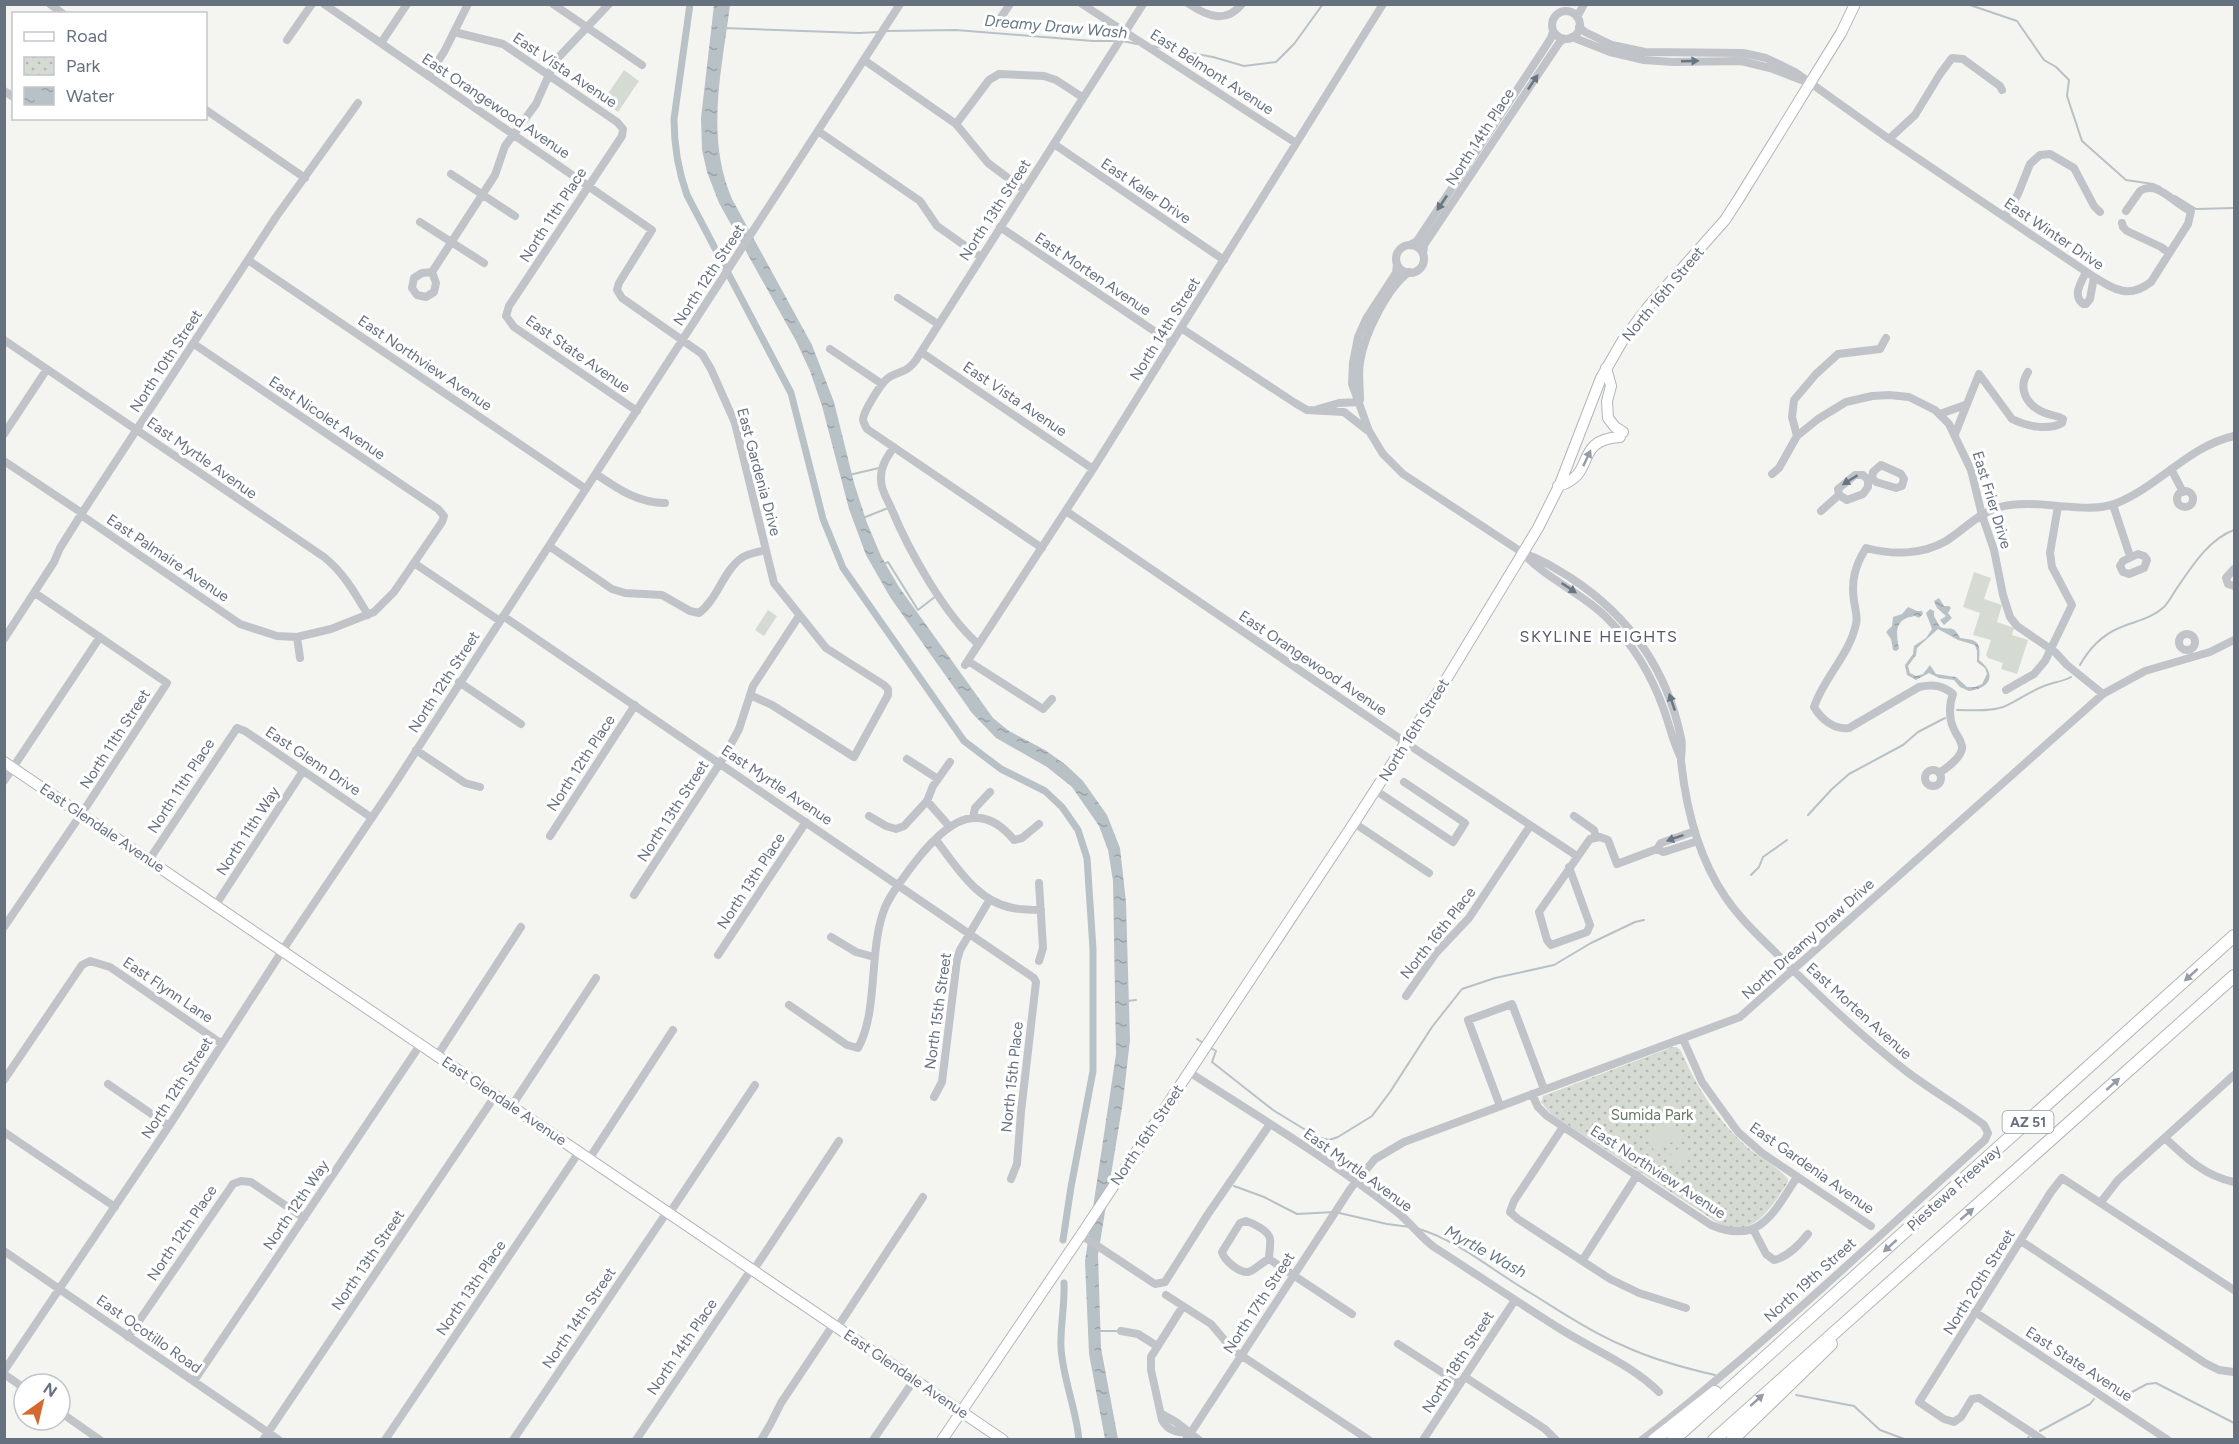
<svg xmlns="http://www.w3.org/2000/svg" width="2239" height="1444" font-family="Figtree,sans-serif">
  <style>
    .park { fill: url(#park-dots) }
    .pitch { fill: #d5dbd3 }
    .water { fill: url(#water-ripples); fill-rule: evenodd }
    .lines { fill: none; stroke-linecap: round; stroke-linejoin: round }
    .stream { stroke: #b8c1c6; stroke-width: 2 }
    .canal { stroke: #b8c1c6; stroke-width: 7 }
    .major-casing { stroke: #b2b5b9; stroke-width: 12 }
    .highway-casing { stroke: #b3b6b9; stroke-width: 14 }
    .minor { stroke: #c0c3c7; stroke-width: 8 }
    .major { stroke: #fff; stroke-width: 10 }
    .highway { stroke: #fff; stroke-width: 12 }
    .oneway { fill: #6a7584 }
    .oneway2 { fill: #949ca6 }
    .labels { text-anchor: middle; stroke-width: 6; stroke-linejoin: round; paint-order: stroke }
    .shield { fill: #fff; stroke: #949ca6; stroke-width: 1.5 }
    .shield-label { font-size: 14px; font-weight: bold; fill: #667180 }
    .street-label { font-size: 15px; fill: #667180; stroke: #fff }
    .park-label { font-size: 15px; fill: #667864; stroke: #fff }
    .water-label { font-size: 16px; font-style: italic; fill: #677984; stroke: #fff }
    .neighbourhood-label { font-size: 16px; letter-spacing: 1.5px; fill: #535b66; stroke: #fff }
  </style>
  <defs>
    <pattern id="park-dots" width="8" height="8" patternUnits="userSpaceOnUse" patternTransform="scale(1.5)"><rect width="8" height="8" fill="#d5dbd3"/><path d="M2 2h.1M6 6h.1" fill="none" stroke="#b1b6b0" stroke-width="1.8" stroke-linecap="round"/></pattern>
    <pattern id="water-ripples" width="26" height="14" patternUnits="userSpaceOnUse" patternTransform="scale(1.5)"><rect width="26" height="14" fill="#b8c1c6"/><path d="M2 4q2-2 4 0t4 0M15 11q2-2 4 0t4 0" fill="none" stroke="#99a1a6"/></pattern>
  </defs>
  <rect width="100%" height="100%" fill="#f4f5f1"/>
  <path class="park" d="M1672,1047H1677L1681,1051C1697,1087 1717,1120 1747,1147C1760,1158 1777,1166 1788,1179V1182C1772,1206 1753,1241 1718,1223L1551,1114L1541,1102L1543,1096Z"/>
  <path class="pitch" d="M624,70L639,81L618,112L603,101Z
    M1974,572L1991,578L1984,599L2002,605L1997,622L2014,628L2012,635L2028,640L2017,674L2001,669L2003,663L1988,658L1986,655L1991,640L1973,635L1980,613L1963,607Z
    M768,610L777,616L764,636L755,630Z
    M1671,1120L1681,1137L1655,1152L1645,1135Z
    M1684,1144L1692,1154V1157L1674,1169L1666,1158Z"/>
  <path class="water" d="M714,5H730C722,70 705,136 732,199L812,345L834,402L854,483L867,523L881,556L899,587L993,718L1009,731L1045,750L1066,765L1083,781L1107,815L1120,848L1126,902L1130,1040L1123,1101L1098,1255L1101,1348L1118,1439H1105L1089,1354L1085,1261L1116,1054L1113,881L1108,850L1099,826L1072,787L1047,767L996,738L972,713L890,597L866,555L849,509L822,406L810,371L796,341L719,203L707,172L702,150L701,118Z
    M1939,598L1944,606H1949L1951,608L1948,613L1952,618L1944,625L1940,620L1946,616L1937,608L1934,601Z
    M1908,607L1917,611H1922L1923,614L1919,618L1915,616C1894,619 1896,632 1899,649L1896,651L1893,650L1891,639L1886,632L1892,626L1893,617L1902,614Z
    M1930,609L1934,611V616L1940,627C1951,631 1953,624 1960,638C1978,640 1981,642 1979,660C1997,674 1991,688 1969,691L1960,687L1954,680L1939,678L1929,673L1916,680L1907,675L1905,665L1913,654L1914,646L1926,638L1932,629L1926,613ZM1938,629L1958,640L1975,645L1977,651V662L1985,668L1987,674L1982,684L1975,687H1967L1956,677L1936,674L1930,665L1923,674L1916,676L1910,673L1908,666L1916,655L1917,648Z"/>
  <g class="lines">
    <path class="stream" d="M1967,4L2017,21L2044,60L2056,67L2069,80L2067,96L2082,141L2126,180L2153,184L2160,187
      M724,28L859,33L880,32
      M886,31L956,30L1093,41H1117
      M1122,41L1137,44
      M1152,46L1213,57L1244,66L1276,62L1294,44L1323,4
      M2175,196L2196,209L2234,208
      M849,475L879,468
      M863,518L888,508
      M884,564L888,562L918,610L936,596
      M2080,665C2088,650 2102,635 2119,628C2135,621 2151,619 2164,607C2169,602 2173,594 2177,588C2192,566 2209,539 2234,530
      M1957,710C1972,710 1988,712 2003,707C2016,702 2030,691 2044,686C2053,682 2062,682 2071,677
      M1808,815L1832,789L1849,774L1903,745L1918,732L1945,718
      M1751,875L1759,867L1763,857L1787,840
      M1127,1001L1136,1000
      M1197,1039L1205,1044
      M1209,1047L1216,1051L1212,1062L1273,1110L1317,1137L1329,1140L1338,1137L1372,1116L1390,1092L1432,1027L1462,989L1495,978L1554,965L1591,943L1635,922L1644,920
      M1234,1186L1264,1197L1297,1214L1335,1212L1387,1224L1410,1227
      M1419,1229C1459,1241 1493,1271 1529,1292C1560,1311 1591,1332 1624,1346C1654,1360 1684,1368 1715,1375
      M1100,1331H1118
      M1796,1395L1854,1406L1880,1430L1907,1440
      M2119,1399L2147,1384L2156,1383L2234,1423
      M2040,1431L2090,1404L2094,1399
      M2025,1440L2029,1437"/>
    <path class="canal" d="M690,4L674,119C674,145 678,170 687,195L791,393L823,519L843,568L964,741L1001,769L1045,791L1062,807L1078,830L1087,858L1093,949V1071L1071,1187L1063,1240
      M1064,1283C1065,1305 1060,1327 1061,1348C1063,1379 1076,1408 1079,1440"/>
    <g class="major-casing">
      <path id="major" d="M1606,368L1611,386L1607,401L1608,418L1615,427L1623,432
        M1558,486C1598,475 1572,440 1620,437
        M4,762L1003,1440
        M942,1440L1081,1235L1354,823L1444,683L1538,528L1560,484L1601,378L1623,340L1648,307L1725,220L1738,200L1841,33L1855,4"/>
    </g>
    <g class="highway-casing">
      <path id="highway" d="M1654,1440L1715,1392
        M1673,1440L2234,936
        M1714,1440L2234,976
        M1732,1440L1831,1344"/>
    </g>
    <path class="minor" d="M50,4L63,14
      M324,4L652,230L619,283L617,290L622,298L702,354L711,369L735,423L774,583L826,648L884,685L888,689V695L854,757L772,705L750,695
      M553,4L642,65
      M1082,4L1296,143
      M1189,4C1207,16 1226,24 1242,4
      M1552 25a14 14 0 1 1 28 0a14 14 0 1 1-28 0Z
      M1577,17L1584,4
      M995,26L1010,4
      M1579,27L1585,32L1612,45L1645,52L1743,53L1766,58L1795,72L1889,139L2094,277C2115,290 2129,299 2151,282L2188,224L2191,211C2175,205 2157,179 2140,191L2126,211
      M454,32L503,44L617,122L623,129L622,136L509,306L506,316L514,327L637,411
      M1572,37L1610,52L1644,60L1673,62L1741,61L1770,68L1804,81
      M287,40L312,4
      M381,43L407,4
      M864,60L956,124L988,163L1024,190
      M428,76L444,52L468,4
      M4,91L12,96
      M206,110L305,178
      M956,124L989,80L999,74L1044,76L1056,80L1082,97
      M818,131L920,201L937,226L981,257
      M1889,139L1915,115L1940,74L1952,58L1963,59L2000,86L2002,90
      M1054,144L1224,260
      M451,174L515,216
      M2005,217L2018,194L2030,164L2040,155L2050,154L2074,168L2094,206L2100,212
      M420,222L484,263
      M2122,223L2123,227L2127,231L2161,247L2169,253
      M1000,227L1172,343
      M1410,245L1417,241L1544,49L1551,38L1553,31
      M1396 259a14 14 0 1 1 28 0a14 14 0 1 1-28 0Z
      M1423,254L1424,245L1559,43L1564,39
      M248,260L586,489
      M1397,264L1396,273L1366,319L1358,337L1353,363L1352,384L1369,431L1383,454L1403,474L1523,553C1541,559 1555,568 1571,578C1629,616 1667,670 1681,738C1683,746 1681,753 1681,761C1686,808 1699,859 1726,898C1741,920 1762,939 1781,958C1821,998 1862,1037 1906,1071C1931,1090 1959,1106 1984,1125L1988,1133L1985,1140C1872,1242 1762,1347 1642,1440
      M432,272L495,175L505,146L536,104L555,61L609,4
      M432,272L436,283L434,292L426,297L417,295L412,288L414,278L422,273Z
      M2086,272C2081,283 2072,295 2083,304H2086L2090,299L2094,277
      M898,298L938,324
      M1181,328L1295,403L1307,410L1344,412L1367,430
      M4,340L324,557C344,573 355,593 368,615
      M830,349L882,384
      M921,352L1093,469
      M1360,400C1360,387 1358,375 1360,362C1364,335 1387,288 1409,272
      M1318,409L1339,403L1359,402
      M1940,414L1965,405
      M4,434L47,369
      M1955,434L1979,374L2012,419C2026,426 2048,431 2062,423L2063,419C2057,415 2052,416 2045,413C2027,406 2017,389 2028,372
      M1797,436L1792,417L1794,400L1816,374L1838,354L1880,349L1886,338
      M894,447C887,457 880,467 881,480C881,491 888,500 892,510C909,551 945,615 978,644
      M4,461L82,513
      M1881,465L1901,474L1904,479L1902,486L1896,488L1876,482L1872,478L1873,472Z
      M2171,469L2183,492
      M596,474C618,489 638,503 665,503
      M1772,474L1779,468L1797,436L1818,419L1846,402L1872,396L1889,395L1909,397L1935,410L1949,424L1971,470L1982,515L1994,550L2003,595L2010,617L2017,626L2055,652L2067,665L2103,694
      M2177 499a8 8 0 1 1 16 0a8 8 0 1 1-16 0Z
      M1839,495L1847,500L1863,494L1868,487V480
      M2113,505L2130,556
      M1066,511L1421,753L1577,856
      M1821,511L1839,495L1838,489L1855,475H1863L1868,480
      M81,515L240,624L277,636L297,637L331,629L374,612L394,592L442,522L444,516L438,509L194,344
      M549,546L612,589L625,593L662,595L690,611L699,613C718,599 723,570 743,557C749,553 758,552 765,550
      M1042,548L867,429C865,425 864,424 863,420C863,412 881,383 888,378C900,370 906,374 916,360L1143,4
      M1523,553C1546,579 1581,592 1606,617C1632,643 1652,676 1664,710C1670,727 1673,742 1681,758
      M2138,554L2144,556L2147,560L2144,568L2129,574L2123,572L2120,566L2123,561Z
      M414,563L500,621
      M2234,569L2226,578L2228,584L2234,586
      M503,616L1034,978L1036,982L1021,1112L1017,1164L1011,1179
      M2179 642a8 8 0 1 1 16 0a8 8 0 1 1-16 0Z
      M297,637L300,658
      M4,639L54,562L60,548L82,513L276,217L358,103
      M968,661L1043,709L1052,699
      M965,665L1093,469L1383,4
      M459,682L521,724
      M2006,690L2034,674L2045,661L2072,605L2052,567L2050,553L2058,506
      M416,750L465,783L480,787
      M907,759L938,779
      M1925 778a8 8 0 1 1 16 0a8 8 0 1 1-16 0Z
      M1939,773C1947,768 1960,758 1962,749C1963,741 1955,734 1953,727C1949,718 1949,704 1953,694C1942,685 1933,684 1919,687L1849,728C1834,730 1821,719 1814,707C1824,677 1849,656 1856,624C1858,617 1855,608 1854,601C1851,580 1855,566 1866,548C1892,555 1922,555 1946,541C1965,529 1978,513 2000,507C2037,497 2086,516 2117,503C2159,486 2189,446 2234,436
      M4,781L100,637
      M1375,790L1453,842L1465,823L1404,782
      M927,801L949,826
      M869,816L886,826L896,829L904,826L927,801L933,786L950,762
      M1574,816L1594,830L1596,837
      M973,818L975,808L990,792
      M1354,823L1429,873
      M550,836L635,705
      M936,840C956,866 977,902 1013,908C1022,910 1032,910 1041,910
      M1657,849L1663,852L1667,851L1698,841
      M149,860L237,728L245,731L372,818
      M1569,867L1590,925L1587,932L1551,945L1547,940L1539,912L1590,839L1600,837L1608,840L1617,864L1657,849L1661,843L1695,831
      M1039,883L1043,948L1039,961
      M634,895L724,757L739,729L753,686L799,616
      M215,906L303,771
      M4,927L88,804L167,683L35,593
      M831,937L856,952L874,957
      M718,955L806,822
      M1406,996L1436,953L1469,918L1530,826
      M789,1005L847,1045L858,1048C878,1012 869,954 883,913C888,897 900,883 909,870C937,833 974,791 1014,840L1022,838L1039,824
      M1683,1039L1702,1082L1738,1132L1762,1153L1871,1226
      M437,1056L521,927
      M1189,1072C1259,1117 1332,1161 1397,1212C1411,1223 1420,1237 1434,1247C1476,1274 1519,1303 1562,1330C1594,1350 1632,1365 1659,1392
      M4,1080L82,965L90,961L110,967L222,1044
      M108,1084L169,1126
      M1532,1094L1538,1107L1547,1116L1711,1225C1760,1246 1774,1212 1797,1177
      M934,1097L942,1082L957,960L960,950L990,899
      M1500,1106L1468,1020L1512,1004L1544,1089
      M511,1107L596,978
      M1563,1127L1514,1201L1510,1212L1518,1219L1610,1279L1639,1293L1686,1308
      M4,1132L115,1207
      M2165,1138C2186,1158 2205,1176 2234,1182
      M589,1159L673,1030
      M2101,1202L2118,1180L2234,1075
      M669,1214L755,1085
      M1246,1221C1253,1223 1269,1231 1270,1239C1271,1244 1269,1253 1269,1259C1262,1262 1254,1271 1248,1272C1239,1273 1224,1260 1222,1252L1240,1223Z
      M1753,1229L1766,1254L1774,1260C1788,1257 1799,1245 1808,1234
      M1081,1235L1155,1284L1165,1282L1208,1214L1270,1124
      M2021,1241L2205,1363L2219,1370L2234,1372
      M4,1251L279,1440
      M1269,1259L1352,1314
      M1582,1261L1637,1175
      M753,1271L839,1141
      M1166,1295L1211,1324L1233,1350L1369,1440
      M1183,1306L1151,1357V1370L1162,1420C1168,1431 1178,1433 1190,1433
      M1975,1312L2168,1440
      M837,1328L923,1197
      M1121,1331L1138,1334L1157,1346
      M128,1337L233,1184L241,1181L251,1182L304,1218
      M1398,1344L1460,1384
      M4,1371L169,1126L288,942L394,785L900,4
      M4,1374L24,1388
      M1465,1377L1545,1429L1556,1440
      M194,1381L420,1045
      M60,1412L100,1440
      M1162,1414L1176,1422L1199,1440
      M263,1440L495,1096
      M385,1440L579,1152
      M513,1440L667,1212
      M636,1440L751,1270
      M761,1440L770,1425L781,1403L833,1325
      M873,1440L914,1380
      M1186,1440L1351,1188L1375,1159L1404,1142L1740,1017L2103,694L2145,671L2210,652L2234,640
      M1423,1440L1515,1300
      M2043,1440L1979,1398L1972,1399L1961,1417L1954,1422L1944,1419L1919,1402L2051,1192L2062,1178L2234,1290"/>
    <use href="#major" class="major"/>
    <use href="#highway" class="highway"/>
  </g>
  <defs><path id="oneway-solid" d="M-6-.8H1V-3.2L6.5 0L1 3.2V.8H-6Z" transform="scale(1.5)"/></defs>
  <g class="oneway">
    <use href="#oneway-solid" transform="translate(1690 61) rotate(-2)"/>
    <use href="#oneway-solid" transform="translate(1533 82) rotate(-56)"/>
    <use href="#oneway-solid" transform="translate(1442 203) rotate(124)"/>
    <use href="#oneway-solid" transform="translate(1850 480) rotate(148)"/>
    <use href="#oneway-solid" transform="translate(1569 588) rotate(34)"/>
    <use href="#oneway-solid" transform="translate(1672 702) rotate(-109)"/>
    <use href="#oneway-solid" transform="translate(1675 838) rotate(161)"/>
  </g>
  <g class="oneway2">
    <use href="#oneway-solid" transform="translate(1587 458) rotate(-65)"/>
    <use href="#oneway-solid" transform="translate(2191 975) rotate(138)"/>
    <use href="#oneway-solid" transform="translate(2113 1084) rotate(-42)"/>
    <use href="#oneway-solid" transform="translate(1967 1214) rotate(-41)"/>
    <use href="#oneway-solid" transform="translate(1890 1246) rotate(138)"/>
    <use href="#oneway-solid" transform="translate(1757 1400) rotate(-42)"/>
  </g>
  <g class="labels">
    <rect class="shield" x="2002.5" y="1111" width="51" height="22" rx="4.5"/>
    <g class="shield-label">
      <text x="2028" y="1127">AZ 51</text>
    </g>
    <g class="street-label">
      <text transform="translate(565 70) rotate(34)" y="5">East Vista Avenue</text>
      <text transform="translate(1212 72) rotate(33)" y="5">East Belmont Avenue</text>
      <text transform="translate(496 106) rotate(34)" y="5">East Orangewood Avenue</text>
      <text transform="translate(1480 137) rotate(-57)" y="5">North 14th Place</text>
      <text transform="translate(1146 191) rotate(34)" y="5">East Kaler Drive</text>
      <text transform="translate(995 210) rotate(-57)" y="5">North 13th Street</text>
      <text transform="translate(553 215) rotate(-57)" y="5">North 11th Place</text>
      <text transform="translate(2054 234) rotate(34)" y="5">East Winter Drive</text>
      <text transform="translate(1093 274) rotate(34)" y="5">East Morten Avenue</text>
      <text transform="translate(709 275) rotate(-57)" y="5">North 12th Street</text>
      <text transform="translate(1663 294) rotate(-50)" y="5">North 16th Street</text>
      <text transform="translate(1165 329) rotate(-58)" y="5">North 14th Street</text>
      <text transform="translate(578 354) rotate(35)" y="5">East State Avenue</text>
      <text transform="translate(166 361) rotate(-57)" y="5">North 10th Street</text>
      <text transform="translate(425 363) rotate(34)" y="5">East Northview Avenue</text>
      <text transform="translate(1015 399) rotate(34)" y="5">East Vista Avenue</text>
      <text transform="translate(327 418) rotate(34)" y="5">East Nicolet Avenue</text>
      <text transform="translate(202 458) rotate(35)" y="5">East Myrtle Avenue</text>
      <text transform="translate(759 472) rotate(75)" y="5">East Gardenia Drive</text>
      <text transform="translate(1992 500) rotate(73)" y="5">East Frier Drive</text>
      <text transform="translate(168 558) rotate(34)" y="5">East Palmaire Avenue</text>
      <text transform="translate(1313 663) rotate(34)" y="5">East Orangewood Avenue</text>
      <text transform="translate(444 682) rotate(-57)" y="5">North 12th Street</text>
      <text transform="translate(1414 730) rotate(-58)" y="5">North 16th Street</text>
      <text transform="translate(115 739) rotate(-57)" y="5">North 11th Street</text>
      <text transform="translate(313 761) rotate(34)" y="5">East Glenn Drive</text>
      <text transform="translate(581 763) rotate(-57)" y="5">North 12th Place</text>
      <text transform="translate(777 785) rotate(34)" y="5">East Myrtle Avenue</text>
      <text transform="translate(181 786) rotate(-57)" y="5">North 11th Place</text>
      <text transform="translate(673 811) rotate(-57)" y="5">North 13th Street</text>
      <text transform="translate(102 828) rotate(34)" y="5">East Glendale Avenue</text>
      <text transform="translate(248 831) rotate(-57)" y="5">North 11th Way</text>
      <text transform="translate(751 881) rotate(-57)" y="5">North 13th Place</text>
      <text transform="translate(1438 933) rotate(-52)" y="5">North 16th Place</text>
      <text transform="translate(1808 939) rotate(-42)" y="5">North Dreamy Draw Drive</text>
      <text transform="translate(168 990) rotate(34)" y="5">East Flynn Lane</text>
      <text transform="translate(938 1011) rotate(-82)" y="5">North 15th Street</text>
      <text transform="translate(1859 1011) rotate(42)" y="5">East Morten Avenue</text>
      <text transform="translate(1012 1077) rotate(-84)" y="5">North 15th Place</text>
      <text transform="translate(177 1088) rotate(-57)" y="5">North 12th Street</text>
      <text transform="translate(504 1101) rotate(34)" y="5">East Glendale Avenue</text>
      <text transform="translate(1147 1135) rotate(-56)" y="5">North 16th Street</text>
      <text transform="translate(1812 1168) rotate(35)" y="5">East Gardenia Avenue</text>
      <text transform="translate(1358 1170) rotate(36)" y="5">East Myrtle Avenue</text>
      <text transform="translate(1658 1172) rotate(33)" y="5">East Northview Avenue</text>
      <text transform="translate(1954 1188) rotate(-42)" y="5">Piestewa Freeway</text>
      <text transform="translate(296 1205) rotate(-56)" y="5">North 12th Way</text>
      <text transform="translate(182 1233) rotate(-56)" y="5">North 12th Place</text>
      <text transform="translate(368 1260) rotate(-56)" y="5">North 13th Street</text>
      <text transform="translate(1810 1280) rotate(-42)" y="5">North 19th Street</text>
      <text transform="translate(1979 1282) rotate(-58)" y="5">North 20th Street</text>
      <text transform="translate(471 1288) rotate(-56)" y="5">North 13th Place</text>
      <text transform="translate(1259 1303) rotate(-57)" y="5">North 17th Street</text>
      <text transform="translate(579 1318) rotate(-56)" y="5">North 14th Street</text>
      <text transform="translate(149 1334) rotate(35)" y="5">East Ocotillo Road</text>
      <text transform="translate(682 1347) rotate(-56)" y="5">North 14th Place</text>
      <text transform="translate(1458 1362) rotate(-57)" y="5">North 18th Street</text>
      <text transform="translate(2079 1364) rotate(33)" y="5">East State Avenue</text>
      <text transform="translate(906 1374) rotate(34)" y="5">East Glendale Avenue</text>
    </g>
    <g class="park-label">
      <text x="1652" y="1120">Sumida Park</text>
    </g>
    <g class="water-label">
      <text transform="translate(1056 26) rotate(5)" y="6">Dreamy Draw Wash</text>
      <text transform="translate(1486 1251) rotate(29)" y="6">Myrtle Wash</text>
    </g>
    <g class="neighbourhood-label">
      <text x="1599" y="642">SKYLINE HEIGHTS</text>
    </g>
  </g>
  <rect width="2239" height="1444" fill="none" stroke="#667180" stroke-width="12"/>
  <rect x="12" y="12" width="195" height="108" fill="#ffffff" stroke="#c2c6cc" stroke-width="1.5"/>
  <rect x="24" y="32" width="30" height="9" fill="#ffffff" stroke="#c2c6cc" stroke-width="1.5"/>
  <text x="66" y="42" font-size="18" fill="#667180">Road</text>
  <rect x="24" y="57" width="30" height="18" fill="url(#park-dots)" stroke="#c2c6cc" stroke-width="1.5"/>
  <text x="66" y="72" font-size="18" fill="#667180">Park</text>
  <rect x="24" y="87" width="30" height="18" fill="url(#water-ripples)" stroke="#c2c6cc" stroke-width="1.5"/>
  <text x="66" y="102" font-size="18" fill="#667180">Water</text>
  <g transform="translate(42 1402) rotate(34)"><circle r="28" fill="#ffffff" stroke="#c2c6cc" stroke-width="1.5"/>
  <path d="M0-4.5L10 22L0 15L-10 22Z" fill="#d66930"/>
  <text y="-9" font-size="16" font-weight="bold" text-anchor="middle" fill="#667180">N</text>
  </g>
</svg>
